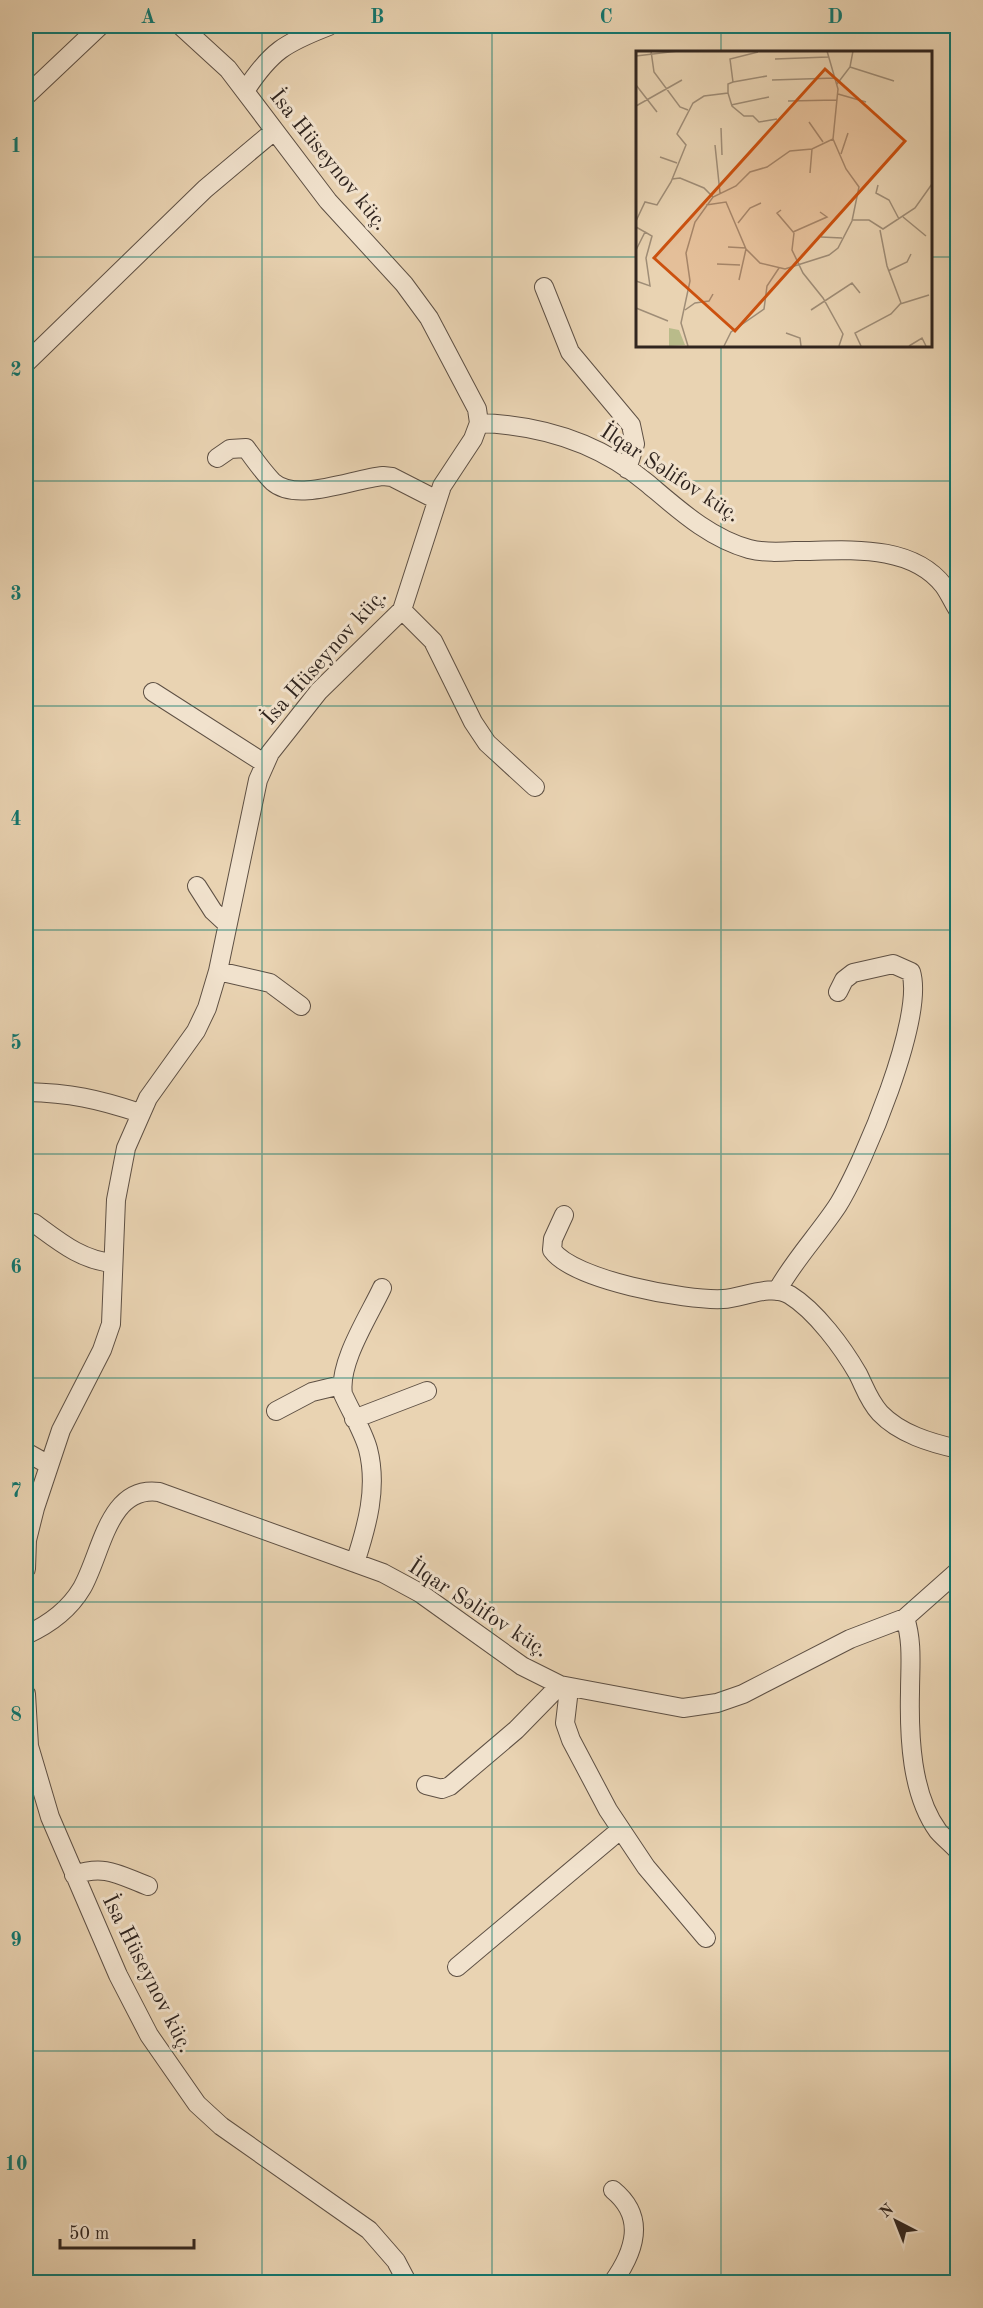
<svg xmlns="http://www.w3.org/2000/svg" width="983" height="2308" font-family="'Old Standard TT',serif">
  <style>
    .lines { fill: none; stroke-linecap: round; stroke-linejoin: round }
    .minor-casing { stroke: #5e5044; stroke-width: 20 }
    .minor { stroke: #f1e2cd; stroke-width: 18 }
    .grid { fill: none; stroke: #0f766e; stroke-width: 1.5; stroke-opacity: 0.55 }
    .labels { text-anchor: middle; stroke-width: 6; stroke-linejoin: round; paint-order: stroke }
    .street-label { font-size: 22px; fill: #30251f; stroke: #f1e2cd }
    .inset-road { fill: none; stroke: #9f8d77; stroke-width: 1.5 }
    .view { fill: #cc510f; fill-opacity: 0.15; stroke: #cc510f; stroke-width: 3 }
    .inset-edge { fill: none; stroke: #30251f; stroke-width: 3 }
    .neatline { fill: none; stroke: #0f766e; stroke-width: 2 }
    .grid-label { font-size: 20px; text-anchor: middle; font-weight: bold; fill: #0f766e }
  </style>
  <rect width="100%" height="100%" fill="#e9d3b2"/>
  <filter id="stains"><feTurbulence type="fractalNoise" baseFrequency=".00333" numOctaves="4"/><feColorMatrix values="0 0 0 0 .2 0 0 0 0 .09 0 0 0 0 .02 0 0 0 .5 -.17"/></filter>
  <radialGradient id="worn" r=".72"><stop offset=".6" stop-color="#630" stop-opacity="0"/><stop offset="1" stop-color="#630" stop-opacity=".3"/></radialGradient>
  <g class="lines">
    <g class="minor-casing">
      <path id="minor" d="M245,91C271,51 285,43 329,26
        M26,96L100,26
        M544,287L570,352L631,425L635,444L627,469
        M26,363L205,189L274,131
        M479,423C542,425 598,442 647,483C678,509 709,538 749,549C764,553 780,552 795,551C843,551 910,542 944,586C949,593 953,602 958,610
        M217,458L230,449L246,448C254,459 263,472 273,482C297,503 352,479 383,476L392,477L437,500
        M402,610L433,641L473,722L487,743L535,787
        M153,692L264,763
        M197,886L213,911L227,924
        M218,971L270,983L301,1006
        M26,1092C70,1093 98,1099 140,1113
        M564,1215L553,1239L552,1250C573,1280 686,1301 723,1299C743,1298 771,1283 790,1295C816,1311 843,1348 858,1374C865,1388 869,1401 880,1413C900,1434 931,1443 958,1449
        M34,1223C60,1242 81,1260 113,1263
        M777,1291C794,1260 819,1234 838,1205C864,1163 925,1017 911,972L893,964L853,973L844,980L838,992
        M276,1411L312,1392L341,1385
        M354,1419L427,1391
        M26,1452L49,1465
        M355,1563C367,1526 378,1488 368,1449C363,1431 351,1412 343,1394C338,1363 369,1316 382,1288
        M26,1569L27,1540L35,1508L61,1430L102,1350L111,1324L116,1200L126,1148L148,1098L196,1031L207,1008L218,971L258,780L270,753L319,691L402,610L442,486L473,439L479,423L477,409L429,318L404,284L328,201L228,69L181,26
        M905,1618C913,1642 910,1667 910,1692C909,1736 911,1794 938,1831C944,1838 952,1844 958,1851
        M26,1635C48,1625 69,1610 82,1588C102,1553 108,1485 159,1492L383,1573L420,1593L522,1666L560,1685L683,1708L717,1703L743,1694L850,1639L905,1618L958,1571
        M569,1689L565,1723L571,1740L608,1810L646,1867L706,1938
        M26,1694L29,1746L50,1817L118,1975L149,2035L197,2104L221,2126L369,2230L396,2261L407,2282
        M426,1785L442,1789L450,1786L516,1730L560,1685
        M74,1875C105,1864 119,1875 148,1886
        M457,1967L620,1830
        M613,2190C646,2217 635,2251 613,2282"/>
    </g>
    <use href="#minor" class="minor"/>
  </g>
  <path class="grid" d="M262,26V2282M492,26V2282M721,26V52M26,257H638M930,257H958M721,345V2282M26,481H958M26,706H958M26,930H958M26,1154H958M26,1378H958M26,1602H958M26,1827H958M26,2051H958"/>
  <g class="labels">
    <g class="street-label">
      <text transform="translate(330 159) rotate(51)" y="8">İsa Hüseynov küç.</text>
      <text transform="translate(671 472) rotate(33)" y="8">İlqar Səlifov küç.</text>
      <text transform="translate(323 656) rotate(-48)" y="8">İsa Hüseynov küç.</text>
      <text transform="translate(479 1607) rotate(33)" y="8">İlqar Səlifov küç.</text>
      <text transform="translate(149 1973) rotate(63)" y="8">İsa Hüseynov küç.</text>
    </g>
  </g>
  <g transform="translate(636 51)">
    <rect width="296" height="296" fill="#e9d3b2"/>
    <path d="M33,277L43,279L49,294L33,295Z" fill="#b9bb8a"/>
    <path class="inset-road" d="M15,0L18,21L44,56L52,59M0,5L42,0M139,8L192,6M214,16L258,30M136,29L199,27M97,31L131,25M201,33L214,16L217,0M0,34L21,61M92,42L96,55L108,65H117L123,71L141,68M202,43L230,51M152,50L201,49M95,54L133,46M0,55L46,29M173,71L187,91M85,77L86,104M79,94L84,142M205,103L212,82M24,106L41,112M174,122L176,98M36,128L44,127L68,137L77,146M242,134L240,142L253,149L263,168M70,154L90,151L110,198L124,212L149,218L193,204L202,197L216,170L223,136L210,118L197,88M145,159L141,162L158,182L156,199L167,222L187,247L207,283L203,295M267,166L290,185M217,169H233L247,178L279,157L296,133M0,170L9,151L21,154L35,131L50,94L41,83L57,52L68,45L92,42V33L97,31L94,8L122,1M102,172L114,157L125,152M0,176L9,181L0,199M157,181L191,166L184,161M185,186L206,187M92,196L110,197M81,213L104,214M252,220L271,211L275,203M103,229L110,198M0,230L14,235L10,207L16,185L9,181M264,253L293,244M0,257L32,270M49,259L59,252L73,250L77,243M175,259L216,232L224,242M150,282L164,287L165,295M52,295L45,272L54,230L50,202L59,171L77,146L100,135L114,121L131,116L154,100L176,98L197,88L202,38L191,0M88,295L95,281L128,258L131,235L143,217M225,295L219,282L255,263L265,252L251,215L244,179M273,295L286,287L290,295"/>
    <path class="view" d="M189,18L269,90L99,280L18,207Z"/>
    <rect width="296" height="296" class="inset-edge"/>
  </g>
  <rect width="983" height="2308" fill="none" stroke="#e9d3b2" stroke-width="66"/>
  <g transform="translate(896 2221) rotate(318)" stroke="#f1e2cd" stroke-width="4.5" paint-order="stroke">
  <path d="M0-4.5L10 22L0 15L-10 22Z" fill="#30251f"/>
  <text y="-9" font-size="16" font-weight="bold" text-anchor="middle" fill="#30251f">N</text>
  </g>
  <path d="M60 2239v9h134v-9" fill="none" stroke="#30251f" stroke-width="3"/>
  <text x="69" y="2239" font-size="18" fill="#30251f" stroke="#f1e2cd" stroke-width="4.5" paint-order="stroke">50 m</text>
  <rect x="33" y="33" width="917" height="2242" class="neatline"/>
  <g class="grid-label">
    <text x="148" y="23">A</text>
    <text x="377" y="23">B</text>
    <text x="606" y="23">C</text>
    <text x="835" y="23">D</text>
    <text x="16" y="152">1</text>
    <text x="16" y="376">2</text>
    <text x="16" y="600">3</text>
    <text x="16" y="825">4</text>
    <text x="16" y="1049">5</text>
    <text x="16" y="1273">6</text>
    <text x="16" y="1497">7</text>
    <text x="16" y="1721">8</text>
    <text x="16" y="1946">9</text>
    <text x="16" y="2170">10</text>
  </g>
  <rect width="100%" height="100%" filter="url(#stains)"/>
  <rect width="100%" height="100%" fill="url(#worn)"/>
</svg>
